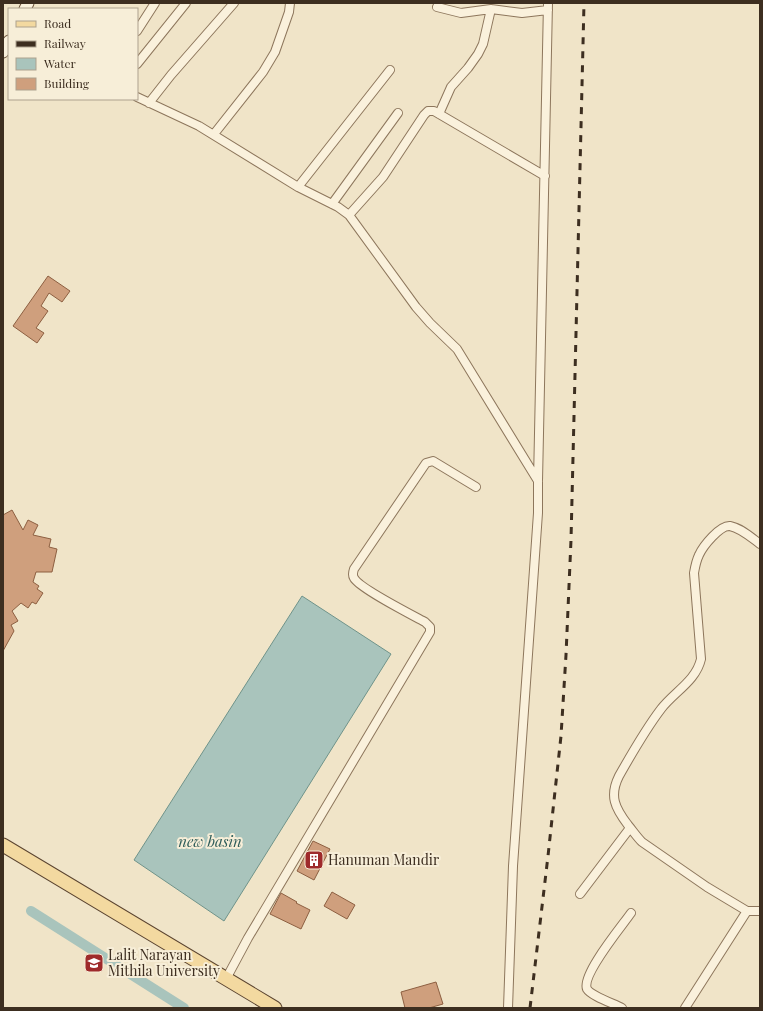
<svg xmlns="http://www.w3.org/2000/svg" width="763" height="1011" font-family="'Playfair Display',serif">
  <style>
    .water { fill: #a9c4bc; stroke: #6f938a }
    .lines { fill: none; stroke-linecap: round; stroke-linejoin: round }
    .canal { stroke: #a9c4bc; stroke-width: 10 }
    .building { fill: #cf9f7d; stroke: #8d5f41 }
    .street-casing { stroke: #8d765c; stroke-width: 10 }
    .secondary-casing { stroke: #6f573f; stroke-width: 13 }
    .primary-casing { stroke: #5b4430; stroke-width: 15 }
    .street { stroke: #faf1dc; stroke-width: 8 }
    .secondary { stroke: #faf1dc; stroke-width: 11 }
    .primary { stroke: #f3d9a0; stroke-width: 13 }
    .rail { stroke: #3d2e20; stroke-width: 3; stroke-dasharray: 7 7; stroke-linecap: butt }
    .labels { text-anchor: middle; stroke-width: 4; stroke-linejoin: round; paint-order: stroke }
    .poi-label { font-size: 14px; fill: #3d2e20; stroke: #f7eed8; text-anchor: start }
    .water-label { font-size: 15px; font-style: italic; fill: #2f5d5a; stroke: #f7eed8 }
  </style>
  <rect width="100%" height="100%" fill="#f0e4c8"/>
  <path class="water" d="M302,596L391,654L224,921L134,860Z"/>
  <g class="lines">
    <path class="canal" d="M31,911L184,1008"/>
  </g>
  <path class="building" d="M48,276L70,291L62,302L49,293L41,306L48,311L36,328L44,333L37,343L13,326Z
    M12,510L23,530L28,520L38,525L33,535L51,539L49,547L57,549L52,572H36L33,582L39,586L37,589L43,593L36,604L32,602L28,608L21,603L12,611L18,621L11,625L14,631L3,651V515Z
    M313,841L330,849L314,880L297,871Z
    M332,892L355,905L347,919L324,906Z
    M281,893L297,902L296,903L310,910L301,929L270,914Z
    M436,982L443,1004L429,1008H405L401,992Z"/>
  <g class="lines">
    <g class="street-casing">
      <path id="street" d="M437,7L461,13L491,9L522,13L548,10
        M137,31L155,3
        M137,64L186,3
        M137,97L199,126L298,187L338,207L349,215L416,307L430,323L457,349L538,481
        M149,103L171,75L234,3
        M439,114L451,87L468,68L478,54L483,44L491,9
        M214,134L263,72L275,52L289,12L290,3
        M298,187L390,70
        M332,204L398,113
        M349,215L383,177L424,115L428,111H434L545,176
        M760,544C752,538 741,528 730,526C720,525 703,546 699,555C696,561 695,567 694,573L701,659C696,681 674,692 661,709C645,730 632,753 619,776C609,796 615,808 628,825C633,831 637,837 642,842L707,887L747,911H760
        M580,894L630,828
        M226,979L248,938L430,632V627L425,622C412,615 359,588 354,578C352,575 353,572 354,569L426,463L433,461L476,487
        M508,1008L513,866L538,513V481L548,3
        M622,1008C615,1004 591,996 587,989C581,975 622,926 631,913
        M685,1008L747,911"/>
    </g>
    <g class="secondary-casing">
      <path id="secondary" d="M25,9L28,3
        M3,52L9,41"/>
    </g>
    <g class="primary-casing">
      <path id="primary" d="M3,845L275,1008"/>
    </g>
    <use href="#street" class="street"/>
    <use href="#secondary" class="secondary"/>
    <use href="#primary" class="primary"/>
    <path class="rail" d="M530,1008L548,856L561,736L566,655L571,540L584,3"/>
  </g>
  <defs>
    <g id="building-square" transform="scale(1)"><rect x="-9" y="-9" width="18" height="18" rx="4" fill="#9e2a2b" stroke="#f7eed8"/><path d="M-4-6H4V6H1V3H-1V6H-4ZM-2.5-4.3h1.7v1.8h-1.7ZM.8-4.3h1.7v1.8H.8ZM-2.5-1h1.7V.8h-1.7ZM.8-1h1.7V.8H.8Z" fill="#fff"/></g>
    <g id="university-square" transform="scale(1)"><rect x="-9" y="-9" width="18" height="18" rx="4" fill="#9e2a2b" stroke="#f7eed8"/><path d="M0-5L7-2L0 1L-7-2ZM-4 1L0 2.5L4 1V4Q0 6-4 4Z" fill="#fff"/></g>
  </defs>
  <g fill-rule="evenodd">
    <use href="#building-square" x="314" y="860"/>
    <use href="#university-square" x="94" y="963"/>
  </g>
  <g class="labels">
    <g class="poi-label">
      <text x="328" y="865">Hanuman Mandir</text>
      <text x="108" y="960">Lalit Narayan<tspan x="108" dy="16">Mithila University</tspan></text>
    </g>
    <g class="water-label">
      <text x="210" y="847">new basin</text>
    </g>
  </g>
  <rect width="763" height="1011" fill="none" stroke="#3d2e20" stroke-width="8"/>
  <rect x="8" y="8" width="130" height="92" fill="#f7eed8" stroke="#ada18e"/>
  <rect x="16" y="21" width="20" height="6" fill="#f3d9a0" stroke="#ada18e"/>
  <text x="44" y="28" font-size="12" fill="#3d2e20">Road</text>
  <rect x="16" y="41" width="20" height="6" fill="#3d2e20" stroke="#ada18e"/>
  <text x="44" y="48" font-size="12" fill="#3d2e20">Railway</text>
  <rect x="16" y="58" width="20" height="12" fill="#a9c4bc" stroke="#ada18e"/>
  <text x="44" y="68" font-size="12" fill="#3d2e20">Water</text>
  <rect x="16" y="78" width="20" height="12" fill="#cf9f7d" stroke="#ada18e"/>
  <text x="44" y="88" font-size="12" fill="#3d2e20">Building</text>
</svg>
